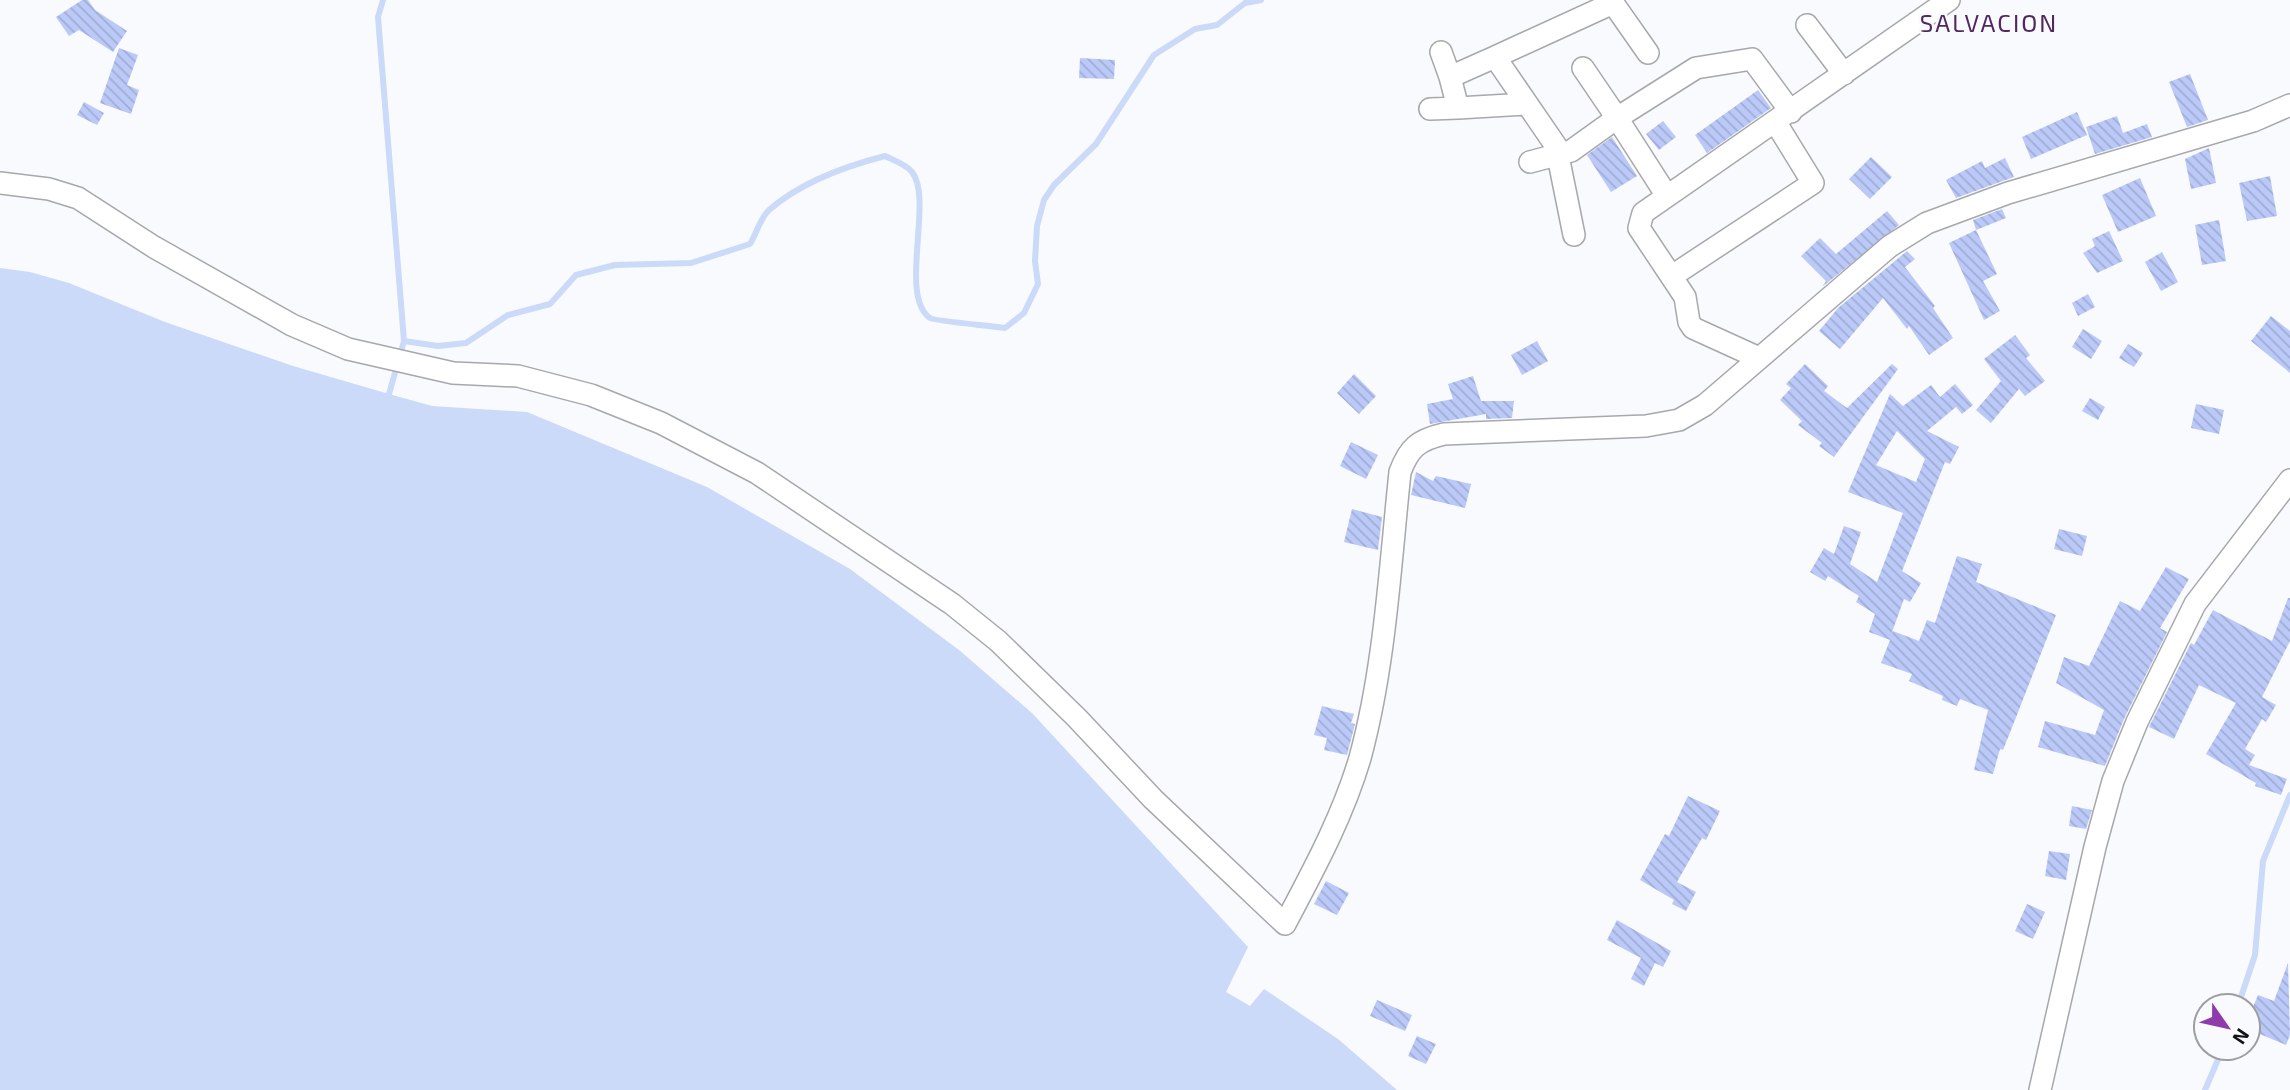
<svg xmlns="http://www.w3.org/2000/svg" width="2290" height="1090" font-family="'Exo 2',sans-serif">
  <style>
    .water { fill: #cbdaf8 }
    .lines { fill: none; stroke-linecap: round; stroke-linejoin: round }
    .stream { stroke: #cbdaf8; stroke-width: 6 }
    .building { fill: url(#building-back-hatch); fill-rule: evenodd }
    .minor-casing { stroke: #a7a8ab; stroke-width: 24 }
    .minor { stroke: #fff; stroke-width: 21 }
    .labels { text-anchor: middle; stroke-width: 5; stroke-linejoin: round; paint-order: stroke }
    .quarter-label { font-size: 24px; letter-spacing: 2px; fill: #50285f; stroke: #f9fafd }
  </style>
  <defs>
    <pattern id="building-back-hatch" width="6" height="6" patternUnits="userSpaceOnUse" patternTransform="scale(1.75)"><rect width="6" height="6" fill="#bbc9f8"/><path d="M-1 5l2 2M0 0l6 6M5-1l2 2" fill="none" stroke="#a0acd4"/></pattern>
  </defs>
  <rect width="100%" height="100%" fill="#f9fafd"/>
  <path class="water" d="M0,268L30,272L69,283L165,322L293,366L389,394L432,406L527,412L707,487L850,569L959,650L1032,713L1248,947L1226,992L1250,1006L1264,989L1338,1039L1397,1090H0Z"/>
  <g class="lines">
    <path class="stream" d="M383,0L378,17L404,341L389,394
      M404,341L438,346L466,343L508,315L550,304L576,275L615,265L691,263L750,244C756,234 761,217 769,210C800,183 846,166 885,156C893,160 907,165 912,172C934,199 898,296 930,318C933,321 994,326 1005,328L1024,313L1038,284L1035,261L1037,226L1044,200L1054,185L1096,144L1154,55L1195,29L1217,25L1245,3L1261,0
      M2238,1006L2255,955L2263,861L2290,795
      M2205,1090L2223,1048"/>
  </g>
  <path class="building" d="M82,0H88L95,10L127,31L113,52L79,30L69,36L56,17Z
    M119,48L138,55L127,85L139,90L131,114L100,103Z
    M1080,58L1115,60L1114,79L1079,78Z
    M2190,74L2208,120L2187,127L2169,82Z
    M1758,90L1771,108L1707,153L1695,135Z
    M84,102L104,113L97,125L77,115Z
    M2077,112L2087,135L2031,159L2022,137Z
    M2117,116L2123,133L2147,124L2152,137L2095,154L2086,127Z
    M1663,121L1676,137L1659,150L1646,134Z
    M1612,137L1637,176L1611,192L1587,155Z
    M2209,148L2216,183L2191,189L2185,159Z
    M1871,157L1892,177L1870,199L1849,179Z
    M2005,158L2014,177L1956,198L1946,180L1982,161L1985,168Z
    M2270,176L2277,216L2247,221L2239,183Z
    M2140,178L2156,216L2118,232L2102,195Z
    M2002,209L2006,218L1976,230L1973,220Z
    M1887,211L1899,225L1822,287L1826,281L1801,256L1820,238L1836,254Z
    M2219,220L2226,261L2202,265L2195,225Z
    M1976,230L1997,274L1983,281L2000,311L1984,320L1949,243Z
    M2109,231L2123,261L2097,273L2083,253L2095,246L2092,239Z
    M1907,251L1915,259L1905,267L1935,306L1933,308L1953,338L1929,355L1909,326L1907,329L1883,298L1840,349L1819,331L1838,308Z
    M2162,252L2178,282L2161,291L2145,262Z
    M2088,294L2095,307L2078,316L2072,303Z
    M2271,316L2290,331V373L2251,341Z
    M2083,329L2102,341L2091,359L2072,347Z
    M2015,335L2030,355L2026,358L2045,381L2025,396L2019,389L1991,423L1976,410L2001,381L1984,359Z
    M1537,341L1548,361L1522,375L1511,355Z
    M2128,344L2143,353L2134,367L2119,358Z
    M1805,364L1828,386L1824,391L1847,408L1892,364L1898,369L1834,457L1819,446L1822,443L1798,425L1802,421L1780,400L1791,388L1786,384Z
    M1354,374L1376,396L1359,414L1337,393Z
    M1473,376L1481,401H1514L1512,418L1486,419V414L1430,424L1427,404L1453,399L1448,384Z
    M1955,384L1973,405L1962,414L1956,407L1927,431L1959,447L1950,464L1945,462L1902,571L1921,583L1910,602L1904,599L1891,635L1893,631L1919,641L1927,620L1935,623L1957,556L1982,564L1976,582L2056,615L2013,725L2003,750L2000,749L1993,774L1974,770L1988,710L1960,699L1957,706L1942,700L1943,696L1909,681L1912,674L1881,663L1890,640L1869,632L1875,614L1856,602L1859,596L1828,576L1825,581L1810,572L1824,548L1834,554L1844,526L1861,532L1850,564L1877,582L1903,513L1848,492L1890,394L1903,406L1931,385L1940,397ZM1897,431L1925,459L1916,482L1876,465Z
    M2090,398L2105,407L2098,420L2082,411Z
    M2196,404L2224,410L2219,434L2191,428Z
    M1351,442L1378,455L1366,479L1340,466Z
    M1416,472L1433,481L1436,476L1471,484L1465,508L1411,495Z
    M1352,509L1382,517L1378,550L1344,542Z
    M2059,529L2087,536L2082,556L2054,549Z
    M2166,567L2189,579L2160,628L2167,632L2124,719L2105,766L2038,747L2045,721L2095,735L2104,710L2056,683L2064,657L2089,666L2120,601L2140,611Z
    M2288,598H2290V641L2262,697L2276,705L2266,722L2262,719L2245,749L2255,755L2249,765L2287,779L2281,795L2255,786L2256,783L2206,754L2236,703L2199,685L2174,739L2149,727L2191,643L2194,645L2213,610L2272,641Z
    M1322,706L1354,714L1351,723L1355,724L1347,755L1324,750L1327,738L1314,735Z
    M1688,796L1720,811L1706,840L1702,838L1677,882L1696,892L1686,911L1672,904L1674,900L1640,880L1665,834L1669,836Z
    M2072,806L2092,810L2086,829L2069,826Z
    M2049,851L2070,854L2066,880L2045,876Z
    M1326,881L1349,893L1337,915L1314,904Z
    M2027,904L2045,912L2033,939L2015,931Z
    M1617,920L1671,951L1663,967L1655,963L1644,986L1631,979L1641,958L1607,940Z
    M2288,963L2290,1035L2286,1045L2248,1029V1019L2258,995L2274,1001Z
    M1377,1000L1412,1015L1405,1031L1370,1016Z
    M1417,1036L1436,1044L1426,1064L1408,1056Z"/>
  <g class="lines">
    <g class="minor-casing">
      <path id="minor" d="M1807,25L1844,74
        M1441,52L1450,77
        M1495,57L1450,77L1458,108L1527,104
        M1583,68L1617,118L1696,68L1752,59L1791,112
        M1430,109L1458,108
        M1530,162L1571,151L1617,118L1667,196
        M0,183L49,189L78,198L154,247L292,325L348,349L453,373L518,376L591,395L661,423L757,473L952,604L998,641L1077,718L1153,799L1285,924C1313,871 1343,816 1360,758C1385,666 1390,567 1400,472C1409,448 1418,440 1444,434L1646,426L1679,420L1705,405L1855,276L1890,246L1927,223L2008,193L2253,121L2290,105
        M1574,235L1556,146L1495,57L1613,3L1648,53
        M1672,276L1813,183L1776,123
        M1759,358L1693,328L1689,322L1685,297L1639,228L1643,213L1949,0
        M2040,1090L2095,847L2113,781L2137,722L2195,604L2290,480"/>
    </g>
    <use href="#minor" class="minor"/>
  </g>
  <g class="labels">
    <g class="quarter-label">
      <text x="1989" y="32">SALVACION</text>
    </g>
  </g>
  <g transform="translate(2227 1027) rotate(124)"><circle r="33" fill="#f9fafd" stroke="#9d9ea0" stroke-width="2"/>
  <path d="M0-5L12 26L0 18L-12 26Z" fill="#8e3cab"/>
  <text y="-10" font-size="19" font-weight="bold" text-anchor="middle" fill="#121314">N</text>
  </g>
</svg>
